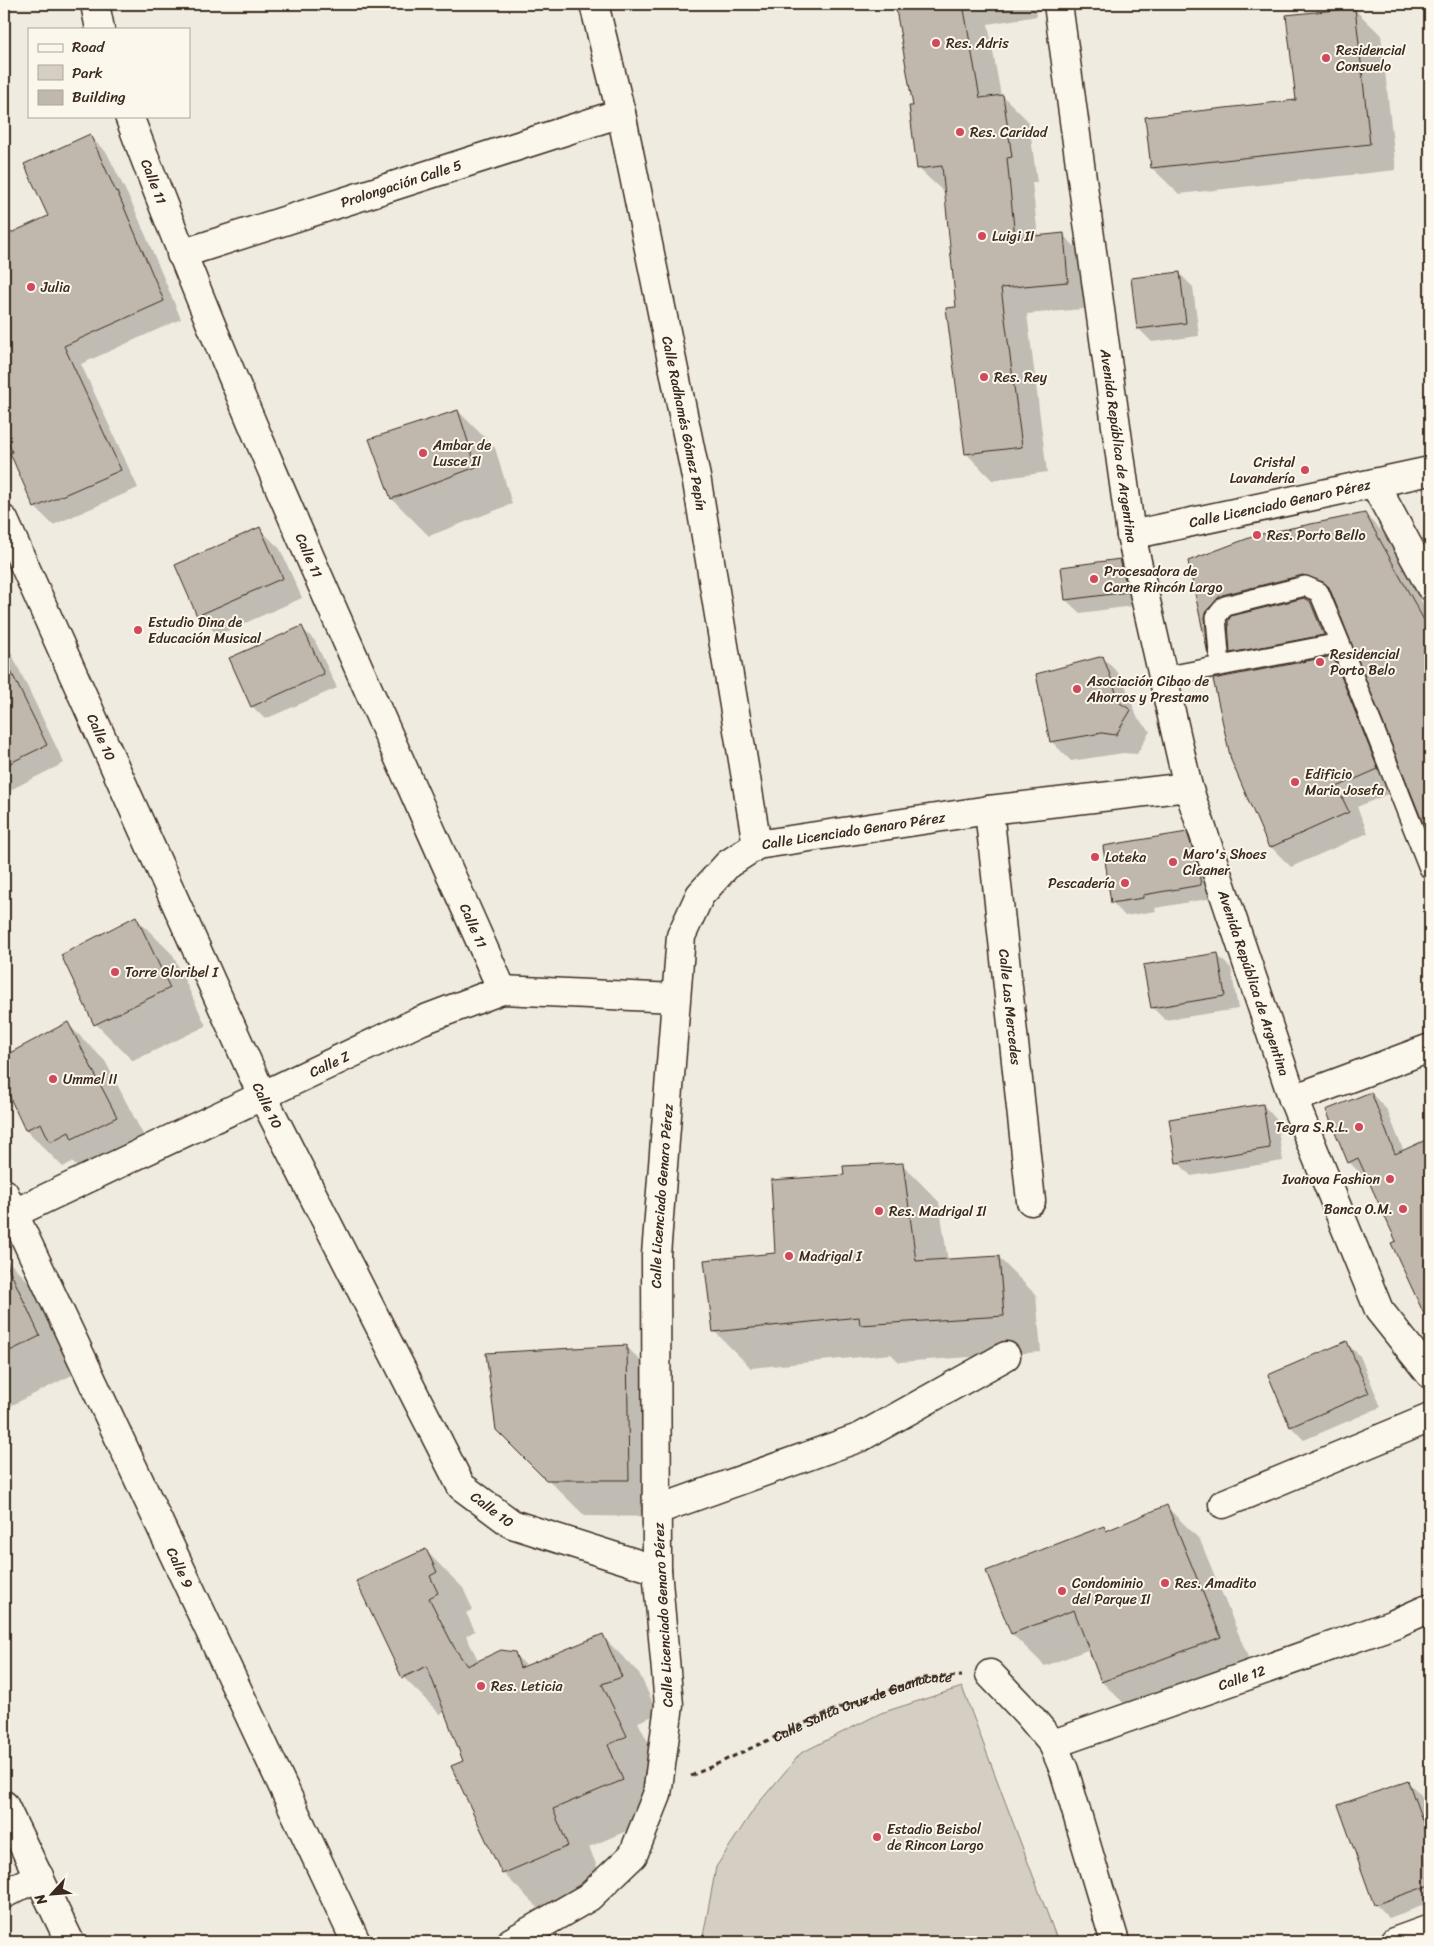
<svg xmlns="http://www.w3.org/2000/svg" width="1434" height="1946" font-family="Sriracha,sans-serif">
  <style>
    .green { fill: #d5cec3; stroke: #887c70 }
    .shadow { fill: #0003 }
    .building { fill: #c0b8ad; stroke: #3b2a1e }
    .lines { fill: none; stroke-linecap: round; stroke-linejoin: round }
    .service-casing { stroke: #3b2a1e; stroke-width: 22 }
    .minor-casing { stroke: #3b2a1e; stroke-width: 31 }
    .secondary-casing { stroke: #3b2a1e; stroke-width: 31 }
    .path { stroke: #3b2a1e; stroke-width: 3; stroke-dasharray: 5 4; stroke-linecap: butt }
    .service { stroke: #fbf7ec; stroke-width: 19 }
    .minor { stroke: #fbf7ec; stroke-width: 28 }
    .secondary { stroke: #fbf7ec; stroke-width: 28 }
    .poi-dot { fill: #d1495b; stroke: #fbf7ec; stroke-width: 2 }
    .labels { text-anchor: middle; stroke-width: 4; stroke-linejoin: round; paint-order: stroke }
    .poi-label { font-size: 14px; fill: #3b2a1e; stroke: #fbf7ec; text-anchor: start }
    .street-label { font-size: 14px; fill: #3b2a1e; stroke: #fbf7ec }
  </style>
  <rect width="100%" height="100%" fill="#f0ebe0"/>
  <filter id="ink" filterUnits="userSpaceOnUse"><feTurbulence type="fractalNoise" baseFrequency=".02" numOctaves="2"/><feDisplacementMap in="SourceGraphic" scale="10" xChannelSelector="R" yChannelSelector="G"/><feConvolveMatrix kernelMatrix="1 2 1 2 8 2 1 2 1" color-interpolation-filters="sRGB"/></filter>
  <g filter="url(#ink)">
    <path class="green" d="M962,1687L1058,1942H702L716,1867L756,1806L801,1753L881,1713Z"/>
    <path class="shadow" d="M896,4H1035L1037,16L988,24L1001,96H1003L1029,122L1037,183H1032L1038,237L1063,235L1090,261L1094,308L1027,314L1047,472L992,480L966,453L957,308L946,194L918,168L914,107Z
      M1354,9L1381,35L1396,170L1179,194L1152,168L1297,101Z
      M89,136L107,153L135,210L181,319L81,364L138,488L53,525L35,507L4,433V238L50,217Z
      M1179,273L1193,287L1199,336L1152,342L1138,328Z
      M458,411L495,448L512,504L429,536L392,499Z
      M1365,515L1386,535L1430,617V836L1335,598L1324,595L1305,600L1330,622L1344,655L1332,657L1353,678L1397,790L1357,807L1368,833L1291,867L1271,847L1252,673L1231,652L1229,628L1225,638L1227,672L1209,654L1189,562Z
      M260,529L280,549L302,598L218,635L198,615Z
      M1120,560L1133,574L1140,605L1080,613L1066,600Z
      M302,628L315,641L337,688L265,719L252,706Z
      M4,638L64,763L4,793Z
      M1102,657L1122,677L1137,717L1150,731L1137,754L1123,753L1071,761L1051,741Z
      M1186,833L1200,847L1213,898L1155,908L1156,911L1125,916L1112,902Z
      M4,879L11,895L4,898Z
      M136,918L173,955L206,1026L133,1061L96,1024Z
      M1217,955L1231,968L1238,1009L1165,1020L1152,1007Z
      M68,1024L105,1061L153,1154L88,1178L72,1162L63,1167L26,1130L7,1090L14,1089L4,1068V1057Z
      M1371,1093L1387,1110L1404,1152L1430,1139V1315L1422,1307L1397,1242L1368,1177L1365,1178L1349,1162Z
      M1263,1105L1276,1119L1283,1161L1191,1176L1178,1162Z
      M902,1164L939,1202L948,1261L999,1258L1036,1295L1041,1352L899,1362L891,1354L751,1368L714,1331L776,1254L845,1176Z
      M4,1257L38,1291L76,1373L4,1409Z
      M1346,1343L1360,1356L1381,1407L1304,1440L1291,1427L1269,1376Z
      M627,1347L664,1384L666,1517L585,1516L497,1429Z
      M1167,1507L1200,1540L1253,1669L1135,1714L1102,1682L1090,1649L1045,1666L1012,1634L988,1571L1104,1527L1108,1531Z
      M426,1551L463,1588L473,1610L466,1613L475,1631L466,1636L479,1662L514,1654L528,1667L602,1636L639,1673L658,1714L638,1722L664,1774L659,1817L589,1847L604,1884L540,1910L503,1873L445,1712L440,1714L403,1677Z
      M1408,1782L1421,1795L1430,1821V1903L1389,1918L1375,1904Z"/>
    <path class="building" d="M895,4H963L980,98L1003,95L1012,157L1007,158L1015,238L1064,233L1068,282L1001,288L1022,447L965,454L946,308L956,307L942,166L917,169L909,106H913Z
      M1355,8L1370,144L1151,168L1145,117L1296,100L1286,15Z
      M90,134L116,192L117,191L164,301L64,346L121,470L34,508L10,453L12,452L4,434V236L48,216L24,164Z
      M1180,272L1186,323L1137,329L1131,278Z
      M458,410L476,467L391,499L369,439Z
      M1365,513L1430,631V841L1329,587L1323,582L1303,575L1222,595L1207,610L1205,617L1208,654L1188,561L1257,535Z
      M260,527L283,578L197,616L175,565Z
      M1120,559L1128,592L1065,600L1061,567Z
      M1304,598L1310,601L1324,635L1230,653L1228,621L1231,616Z
      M302,626L324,674L251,707L229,658Z
      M1103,656L1120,703L1131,710L1116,735L1102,733L1050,742L1036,674Z
      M1333,656L1378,769L1337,787L1349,812L1269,848L1231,760L1213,679Z
      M4,657L47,745L4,766Z
      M1187,832L1197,862L1201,885L1143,895V898L1111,903L1103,846Z
      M136,916L170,988L94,1025L61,955Z
      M1218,953L1225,996L1151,1008L1143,965Z
      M68,1022L117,1117L72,1139L69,1132L50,1142L41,1123L25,1130L4,1085V1056Z
      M1371,1092L1395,1154L1430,1138V1327L1391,1243L1396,1241L1358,1158L1348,1163L1326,1110Z
      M1263,1104L1270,1148L1176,1163L1169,1119Z
      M903,1163L916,1261L999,1256L1004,1316L860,1325L859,1317L713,1332L704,1260L775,1253L771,1180L844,1175L843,1166Z
      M4,1258L40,1336L4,1354Z
      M1347,1341L1369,1393L1290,1427L1268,1375Z
      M627,1345L629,1480H546L496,1430L486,1353Z
      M1167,1505L1221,1637L1101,1682L1074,1610L1011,1634L986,1571L1104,1526L1106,1531Z
      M426,1549L437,1572L430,1576L438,1593L429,1598L454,1647L467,1666L501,1650L515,1652L520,1668L603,1634L622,1677L602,1684L627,1736L608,1745L623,1780L553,1809L568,1846L502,1874L451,1766L463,1761L427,1666L402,1678L356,1581Z
      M1408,1781L1430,1842V1885L1374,1905L1338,1805Z"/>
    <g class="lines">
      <g class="service-casing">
        <path id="service" d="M1220,666L1216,617L1225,606L1305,586L1319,592L1340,643
          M1163,677L1340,643L1429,868"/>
      </g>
      <g class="minor-casing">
        <g id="minor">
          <path d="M95,4L100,29"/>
          <path id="s2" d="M594,4L621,113L697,482L757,845"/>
          <path id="s3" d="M129,116C240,413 374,700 502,990"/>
          <path id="s4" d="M181,254L621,113"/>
          <path d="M1374,483L1430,586"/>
          <path id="s5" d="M4,520L262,1095L461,1486L512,1524L657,1570"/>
          <path id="s6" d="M989,810L1031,1201"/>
          <path d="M1293,1099L1430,1048"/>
          <path id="s7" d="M4,1193L356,1942"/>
          <path id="s8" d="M4,1218L420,1021L502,990L675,998"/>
          <path d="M1223,1504L1430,1418"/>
          <path d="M657,1510L861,1437L1006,1356"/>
          <path d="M990,1674L1028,1714L1053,1744L1064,1770L1115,1942"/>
          <path id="s9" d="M1053,1744L1394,1624L1430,1608"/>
          <path d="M4,1805L70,1942"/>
          <path d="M4,1894L39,1876"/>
          <path id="s10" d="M511,1942L589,1897L633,1855L657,1795L669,1705L657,1570L656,1255L681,936L700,895L728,864L757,845L989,810L1188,787"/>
          <path d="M1394,1942L1430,1929"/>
        </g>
      </g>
      <g class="secondary-casing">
        <g id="secondary">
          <path id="s11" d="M1058,4L1131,535L1188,787L1293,1099L1379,1310L1430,1374"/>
          <path id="s12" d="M1131,535L1430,471"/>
        </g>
      </g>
      <path class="path" id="s1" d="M691,1776L831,1711L924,1678L962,1676"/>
      <use href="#service" class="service"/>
      <use href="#minor" class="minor"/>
      <use href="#secondary" class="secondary"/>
    </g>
  </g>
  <g class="poi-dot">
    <circle cx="936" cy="43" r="5"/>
    <circle cx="1326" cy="58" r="5"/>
    <circle cx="960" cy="132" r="5"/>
    <circle cx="982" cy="236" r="5"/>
    <circle cx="31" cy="287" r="5"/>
    <circle cx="984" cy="377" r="5"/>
    <circle cx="423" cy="453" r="5"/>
    <circle cx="1305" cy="470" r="5"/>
    <circle cx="1257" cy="535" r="5"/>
    <circle cx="1094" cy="579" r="5"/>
    <circle cx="138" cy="630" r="5"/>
    <circle cx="1320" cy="662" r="5"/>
    <circle cx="1077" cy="689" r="5"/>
    <circle cx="1295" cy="782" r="5"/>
    <circle cx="1095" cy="857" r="5"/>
    <circle cx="1173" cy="862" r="5"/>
    <circle cx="1125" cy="883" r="5"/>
    <circle cx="115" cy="972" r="5"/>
    <circle cx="53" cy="1079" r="5"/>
    <circle cx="1359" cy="1127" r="5"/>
    <circle cx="1390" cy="1179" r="5"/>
    <circle cx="1403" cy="1209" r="5"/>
    <circle cx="879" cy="1211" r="5"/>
    <circle cx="789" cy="1256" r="5"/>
    <circle cx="1165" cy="1583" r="5"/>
    <circle cx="1062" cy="1591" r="5"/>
    <circle cx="481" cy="1686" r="5"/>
    <circle cx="877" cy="1837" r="5"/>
  </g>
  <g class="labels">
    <g class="poi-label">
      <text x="946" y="48">Res. Adris</text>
      <text x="1336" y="55">Residencial<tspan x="1336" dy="16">Consuelo</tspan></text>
      <text x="970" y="137">Res. Caridad</text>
      <text x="992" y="241">Luigi II</text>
      <text x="41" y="292">Julia</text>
      <text x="994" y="382">Res. Rey</text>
      <text x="433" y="450">Ambar de<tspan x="433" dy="16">Lusce II</tspan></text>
      <text x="1295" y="467" text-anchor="end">Cristal<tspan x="1295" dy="16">Lavandería</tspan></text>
      <text x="1267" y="540">Res. Porto Bello</text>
      <text x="1104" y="576">Procesadora de<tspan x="1104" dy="16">Carne Rincón Largo</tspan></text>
      <text x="148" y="627">Estudio Dina de<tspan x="148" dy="16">Educación Musical</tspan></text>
      <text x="1330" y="659">Residencial<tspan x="1330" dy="16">Porto Belo</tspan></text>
      <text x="1087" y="686">Asociación Cibao de<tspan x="1087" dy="16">Ahorros y Prestamo</tspan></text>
      <text x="1305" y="779">Edificio<tspan x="1305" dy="16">Maria Josefa</tspan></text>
      <text x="1183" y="859">Maro's Shoes<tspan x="1183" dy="16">Cleaner</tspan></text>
      <text x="1105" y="862">Loteka</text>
      <text x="1115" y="888" text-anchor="end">Pescadería</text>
      <text x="125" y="977">Torre Gloribel I</text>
      <text x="63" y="1084">Ummel II</text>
      <text x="1349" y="1132" text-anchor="end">Tegra S.R.L.</text>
      <text x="1380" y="1184" text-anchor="end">Ivanova Fashion</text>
      <text x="1393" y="1214" text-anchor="end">Banca O.M.</text>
      <text x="889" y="1216">Res. Madrigal II</text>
      <text x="799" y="1261">Madrigal I</text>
      <text x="1072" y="1588">Condominio<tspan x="1072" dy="16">del Parque II</tspan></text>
      <text x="1175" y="1588">Res. Amadito</text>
      <text x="491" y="1691">Res. Leticia</text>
      <text x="887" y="1834">Estadio Beisbol<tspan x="887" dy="16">de Rincon Largo</tspan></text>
    </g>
    <g class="street-label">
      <text dy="5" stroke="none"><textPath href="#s3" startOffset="70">Calle 11</textPath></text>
      <text dy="5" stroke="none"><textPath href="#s4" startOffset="231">Prolongación Calle 5</textPath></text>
      <text dy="5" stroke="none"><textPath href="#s2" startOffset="429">Calle Radhamés Gómez Pepín</textPath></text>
      <text dy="5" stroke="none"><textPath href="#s11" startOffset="446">Avenida República de Argentina</textPath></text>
      <text dy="5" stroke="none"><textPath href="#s12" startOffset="152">Calle Licenciado Genaro Pérez</textPath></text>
      <text dy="5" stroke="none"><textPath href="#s3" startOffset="475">Calle 11</textPath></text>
      <text dy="5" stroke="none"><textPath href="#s5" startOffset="238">Calle 10</textPath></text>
      <text dy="5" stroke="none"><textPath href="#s10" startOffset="1296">Calle Licenciado Genaro Pérez</textPath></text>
      <text dy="5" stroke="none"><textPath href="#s3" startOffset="880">Calle 11</textPath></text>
      <text dy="5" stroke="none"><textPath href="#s11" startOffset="1001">Avenida República de Argentina</textPath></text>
      <text dy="5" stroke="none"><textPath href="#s6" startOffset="198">Calle Las Mercedes</textPath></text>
      <text dy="5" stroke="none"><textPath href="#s8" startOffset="360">Calle Z</textPath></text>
      <text dy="5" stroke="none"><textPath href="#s5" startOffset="642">Calle 10</textPath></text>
      <text dy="5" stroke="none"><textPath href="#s10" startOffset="816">Calle Licenciado Genaro Pérez</textPath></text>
      <text dy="5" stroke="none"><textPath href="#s5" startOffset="1108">Calle 10</textPath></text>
      <text dy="5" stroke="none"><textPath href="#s7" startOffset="414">Calle 9</textPath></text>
      <text transform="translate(663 1615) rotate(-93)" y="5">Calle Licenciado Genaro Pérez</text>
      <text dy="5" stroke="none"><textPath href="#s9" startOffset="200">Calle 12</textPath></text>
      <text dy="5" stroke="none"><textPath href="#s1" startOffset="186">Calle Santa Cruz de Guanacate</textPath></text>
    </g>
  </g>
  <rect width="1434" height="1946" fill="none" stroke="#fbf7ec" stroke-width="20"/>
  <rect x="10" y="10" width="1414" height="1926" fill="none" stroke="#3b2a1e" stroke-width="2" filter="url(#ink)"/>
  <rect x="28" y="28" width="162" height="90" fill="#fbf7ec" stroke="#aea59a"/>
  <rect x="38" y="44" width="25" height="8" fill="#fbf7ec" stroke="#aea59a"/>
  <text x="72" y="52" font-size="15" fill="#3b2a1e">Road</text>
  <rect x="38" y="65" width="25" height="15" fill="#d5cec3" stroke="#aea59a"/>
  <text x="72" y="78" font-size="15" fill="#3b2a1e">Park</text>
  <rect x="38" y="90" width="25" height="15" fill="#c0b8ad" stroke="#aea59a"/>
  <text x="72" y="102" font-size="15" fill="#3b2a1e">Building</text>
  <g transform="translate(52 1894) rotate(244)" stroke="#fbf7ec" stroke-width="4" paint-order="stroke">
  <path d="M0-4L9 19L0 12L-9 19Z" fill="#3b2a1e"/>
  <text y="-8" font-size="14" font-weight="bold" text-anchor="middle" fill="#3b2a1e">N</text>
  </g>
</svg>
